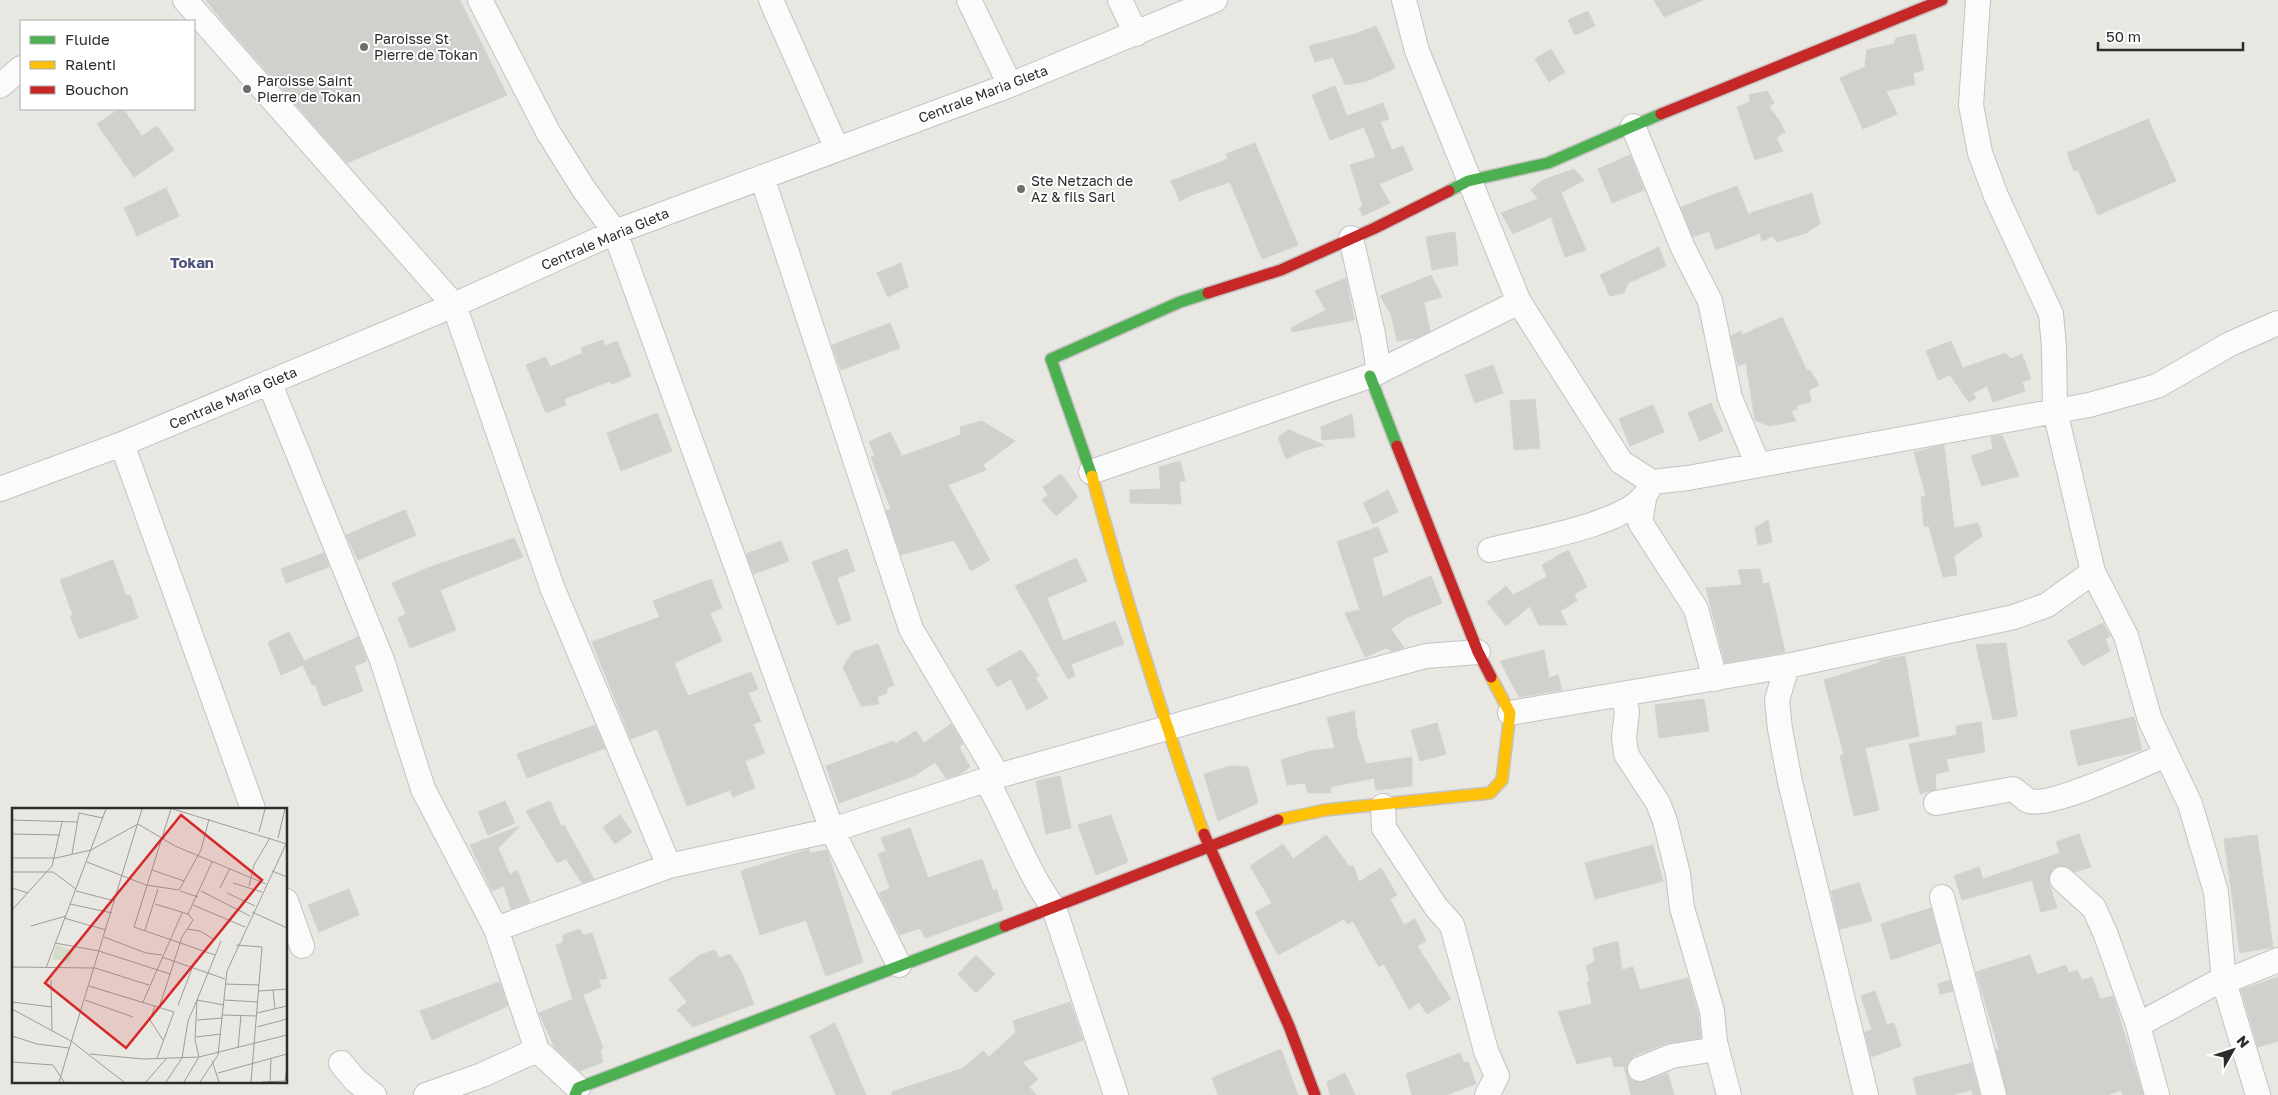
<svg xmlns="http://www.w3.org/2000/svg" width="2278" height="1095" font-family="'Golos Text',sans-serif">
  <style>
    .building { fill: #d2d0cd; stroke: #d4d2ce }
    .lines { fill: none; stroke-linecap: round; stroke-linejoin: round }
    .street-casing { stroke: #c3c3c2; stroke-width: 26 }
    .fast-casing { stroke: #c3c3c2; stroke-width: 14 }
    .slow-casing { stroke: #c3c3c2; stroke-width: 14 }
    .jam-casing { stroke: #c3c3c2; stroke-width: 14 }
    .street { stroke: #fcfbfb; stroke-width: 24 }
    .fast { stroke: #4caf50; stroke-width: 11 }
    .slow { stroke: #ffc107; stroke-width: 11 }
    .jam { stroke: #c62828; stroke-width: 11 }
    .poi-dot { fill: #6e6d6c; stroke: #fff; stroke-width: 2 }
    .labels { text-anchor: middle; stroke-width: 4; stroke-linejoin: round; paint-order: stroke }
    .poi-label { font-size: 14px; fill: #2c2c2c; stroke: #fff; text-anchor: start }
    .street-label { font-size: 14px; fill: #2c2c2c; stroke: #fff }
    .neighbourhood-label { font-size: 15px; font-weight: bold; fill: #4e527a; stroke: #fff }
    .inset-road { fill: none; stroke: #9d9c99; stroke-width: 1 }
    .view { fill: #d62828; fill-opacity: 0.15; stroke: #d62828; stroke-width: 2.5 }
    .inset-edge { fill: none; stroke: #2c2c2c; stroke-width: 2.5 }
  </style>
  <rect width="100%" height="100%" fill="#e9e7e2"/>
  <path class="building" d="M206,0H460L507,95L347,163L223,22Z
    M1654,0H1703L1664,17Z
    M1588,11L1595,26L1575,35L1568,20Z
    M1376,26L1395,68L1367,81L1345,85L1333,57L1315,62L1309,46L1355,34Z
    M1915,34L1924,70L1913,73L1915,84L1886,91L1897,114L1863,129L1840,78L1865,67L1867,50L1894,44L1896,38Z
    M1551,49L1565,72L1549,82L1535,59Z
    M1335,86L1347,116L1383,103L1389,119L1380,122L1392,150L1403,146L1413,170L1379,184L1390,203L1363,216L1359,208L1363,206L1350,165L1376,157L1364,127L1330,140L1312,95Z
    M1767,91L1774,103L1769,107L1779,120L1785,132L1776,138L1783,151L1755,160L1737,107L1750,102L1749,95Z
    M119,109H123L142,136L157,126L174,150L134,177L97,124Z
    M2148,119L2176,181L2098,215L2078,170L2074,171L2067,153Z
    M1255,143L1298,245L1262,259L1230,182L1194,194L1180,201L1171,181L1228,159L1226,154Z
    M1630,155L1644,190L1612,203L1598,169Z
    M1574,169L1584,180L1561,193L1586,250L1565,257L1551,217L1513,234L1501,213L1538,199L1531,190L1543,180Z
    M1737,186L1748,214L1812,193L1820,224L1808,231L1809,232L1777,242L1773,236L1762,241L1760,233L1716,250L1709,231L1693,237L1681,207Z
    M166,188L179,216L137,236L124,208Z
    M1455,232L1458,265L1432,270L1426,237Z
    M1659,247L1666,266L1628,283L1624,293L1610,296L1600,275Z
    M901,263L908,287L888,297L877,273Z
    M1431,275L1442,297L1424,302L1430,331L1416,338L1397,341L1391,314L1380,296Z
    M1346,278L1354,320L1292,332L1291,328L1326,310L1315,291Z
    M1782,317L1807,371L1810,370L1819,385L1809,390L1811,402L1797,405V409L1791,411L1796,421L1769,426L1755,420L1746,363L1738,366L1731,336L1741,331L1742,335Z
    M890,323L900,348L841,370L832,345Z
    M603,340L605,346L617,341L631,376L612,384L610,381L564,399L566,405L546,413L526,365L546,357L550,367L583,353L581,348Z
    M1951,341L1963,368L2006,353L2010,359L2022,354L2031,379L2022,382L2025,391L1993,402L1987,386L1973,393L1976,398L1969,402L1950,375L1938,380L1926,351Z
    M1493,365L1503,393L1475,403L1465,375Z
    M1535,399L1540,448L1514,450L1510,401Z
    M1711,403L1723,431L1700,441L1688,413Z
    M1653,405L1664,432L1630,446L1619,419Z
    M657,413L672,451L621,471L607,433Z
    M1352,414L1355,437L1322,440L1321,427Z
    M982,421L1015,441L983,465L986,470L948,485L990,560L971,571L954,540L901,555L886,511L891,509L871,457L875,456L869,442L890,432L902,456L961,435L960,427Z
    M1289,430L1324,445L1303,451L1286,459L1278,437Z
    M2002,435L2019,476L1982,486L1971,456L1993,449L1991,437Z
    M1944,445L1954,528L1978,523L1982,536L1954,556L1957,575L1943,577L1929,526H1924L1921,496H1926L1914,452Z
    M1180,461L1185,481H1179L1181,504L1130,503V490L1161,489L1159,467Z
    M1061,474L1078,497L1056,516L1042,500L1048,495L1043,487Z
    M1388,490L1398,512L1373,524L1363,503Z
    M405,510L416,535L358,560L346,535Z
    M1768,520L1772,542L1758,545L1755,528Z
    M1378,527L1388,552L1372,558L1383,597L1431,576L1442,603L1406,618L1391,629L1404,648L1392,651L1386,648L1365,657L1345,613L1360,610L1337,542Z
    M514,538L523,557L440,590L456,630L410,648L398,618L406,614L392,583L433,566Z
    M781,541L789,561L754,574L746,554Z
    M847,549L855,571L837,578L851,620L837,625L812,562Z
    M1568,550L1587,587L1574,594L1577,601L1560,611L1567,625H1539L1530,606L1506,626L1487,602L1506,586L1513,595L1547,577L1542,565Z
    M324,553L329,567L286,583L281,569Z
    M1076,558L1087,581L1047,598L1063,641L1115,621L1124,644L1071,664L1075,676L1068,679L1015,586Z
    M113,560L126,596L130,595L138,618L79,639L70,616L73,615L60,580Z
    M1760,569L1763,584L1769,583L1785,652L1725,663L1706,588L1742,585L1738,570Z
    M711,579L722,608L710,613L722,641L674,663L688,696L751,672L758,689L748,693L761,721L753,724L765,753L745,761L755,788L733,797L730,790L687,806L657,729L631,739L592,642L660,617L653,601Z
    M2103,623L2110,636L2105,639L2110,651L2083,666L2067,641Z
    M289,632L304,661L358,637L367,661L354,666L363,691L323,706L315,684L312,685L303,665L281,675L268,642Z
    M2006,643L2017,716L1993,720L1976,645Z
    M878,644L894,685L887,688V693L877,697L879,704L861,706L843,667L853,652Z
    M1021,650L1039,676L1035,677L1048,698L1027,710L1011,679L997,687L987,669Z
    M1544,650L1549,678L1558,675L1562,690L1519,697L1500,661Z
    M1905,656L1919,736L1865,748L1879,810L1854,816L1840,756L1844,755L1824,680L1879,663L1880,660Z
    M1704,699L1709,731L1659,738L1655,705Z
    M1354,711L1357,735L1366,764L1412,757V786L1376,790L1374,778L1330,787L1331,793H1308L1305,783L1287,785L1281,760L1311,751L1335,748L1327,718Z
    M2134,717L2142,750L2078,766L2070,731Z
    M1981,722L1985,752L1946,759L1949,771L1935,774L1936,789L1920,794L1909,744L1957,735L1956,726Z
    M1437,723L1446,754L1420,761L1411,730Z
    M951,724L963,744L959,747L970,767L960,774L946,778L935,762L914,776L839,803L826,766L894,741L895,744L916,731L924,743Z
    M595,725L605,748L527,778L517,754Z
    M1230,766L1248,767L1258,803L1218,821L1204,774Z
    M1060,776L1071,828L1046,834L1036,781Z
    M505,801L515,823L488,835L478,812Z
    M550,801L561,826L564,825L594,879L582,883L566,859L557,863L526,811Z
    M620,815L632,832L615,844L603,827Z
    M1111,815L1128,862L1096,875L1078,825Z
    M520,826L498,848L510,875L517,870L530,902L511,909L504,886L492,891L470,845Z
    M910,828L928,878L982,859L993,891L996,889L1003,910L925,938L920,928L900,935L879,893L890,888L878,854L886,851L881,838Z
    M2079,834L2091,867L2075,872L2064,866H2057L2052,870L2049,883L2057,908L2041,912L2032,880L1962,900L1954,876L1979,867L1983,879L2060,853L2056,842Z
    M1326,835L1350,867L1353,865L1359,882L1381,868L1397,895L1390,899L1404,925L1415,919L1426,941L1417,946L1451,999L1427,1014L1419,1002L1409,1009L1384,964L1379,967L1353,921L1348,924L1344,919L1278,955L1255,912L1272,903L1250,866L1283,844L1293,859Z
    M2257,835L2273,947L2240,953L2224,839Z
    M1653,845L1663,881L1595,899L1585,863Z
    M809,849L810,853L827,850L863,962L826,976L806,920L760,935L741,871Z
    M1859,883L1872,921L1840,929L1831,891Z
    M349,889L359,915L319,932L308,905Z
    M1931,908L1940,943L1891,960L1881,924Z
    M580,929L583,935L592,933L607,978L598,980L601,987L573,999L556,945L563,942V935Z
    M1618,941L1622,970L1633,967L1640,990L1688,978L1698,1014L1701,1038L1667,1043L1634,1056L1629,1061L1626,1068L1631,1080L1639,1083L1668,1073L1674,1095H1631L1624,1066L1614,1067L1611,1056L1577,1064L1558,1012L1592,1004L1587,981H1590L1586,966L1595,961L1593,948Z
    M715,950L719,958L730,954L741,971L754,1004L693,1027L677,1010L687,1002L669,979L700,955Z
    M976,955L995,974L976,993L958,974Z
    M2030,955L2037,975L2066,965L2069,973L2077,970L2082,980L2092,977L2100,999L2113,996L2143,1095H2123L2121,1090L2108,1095H2007L1996,1050L1999,1049L1976,972Z
    M2278,977V1041L2258,1047L2241,990Z
    M1950,980L1953,991L1940,994L1938,984Z
    M499,982L508,1006L432,1040L420,1011Z
    M1875,991L1887,1025L1894,1023L1901,1046L1871,1057L1865,1032L1872,1030L1861,996Z
    M583,995L603,1048L600,1051L603,1062L580,1071L555,1048L539,1013Z
    M1070,1002L1083,1040L1022,1062L1038,1079L1029,1087L1036,1095H892V1092L963,1068L983,1051L989,1057L1016,1032L1013,1021Z
    M835,1023L866,1095H836L810,1036Z
    M1281,1049L1298,1095H1218L1212,1078Z
    M1460,1053L1464,1063L1468,1062L1476,1084L1446,1095H1412L1406,1074Z
    M1971,1063L1980,1095H1972V1090L1952,1095H1917L1913,1078Z
    M1345,1073L1355,1095H1330L1327,1082Z"/>
  <g class="lines">
    <g class="street-casing">
      <path id="street" d="M185,0L454,305L552,587L669,866
        M480,0L548,132L583,188L615,232L832,830L899,965
        M771,0L837,149
        M969,0L1010,85
        M1120,0L1136,34
        M1404,0L1417,51L1519,302L1621,462L1652,482L1688,478L2089,405L2157,386L2230,344L2278,323
        M1978,0L1971,105L1980,153L1996,196L2051,314L2054,347L2055,411L2093,572L2126,636L2150,720L2190,804L2216,892L2224,982L2258,1095
        M0,86L21,68
        M1633,126L1683,248L1710,301L1730,398L1758,465
        M762,177L911,629L998,776
        M1351,238L1373,334L1379,372
        M269,382L382,660L423,789L496,929L537,1050L578,1088
        M122,444L253,809
        M1091,472L1370,376L1519,302
        M0,489L122,444L454,305L615,232L1010,85L1215,0
        M1644,499L1640,522L1696,609L1715,679
        M1490,550C1525,541 1633,524 1648,490
        M1787,666L1777,700L1780,729L1790,782L1866,1095
        M1623,695L1627,712L1624,737L1626,754L1658,803L1665,821L1678,874L1682,908L1712,1011L1715,1042L1729,1095
        M1510,713L1787,666L2014,617L2047,605L2093,572
        M986,780C1011,822 1025,870 1054,908L1116,1095
        M1936,803L2013,789C2018,792 2024,799 2029,801C2051,808 2142,765 2166,755
        M1383,806L1384,828L1436,907L1452,925L1486,1051L1497,1076L1487,1095
        M2062,879L2094,908L2106,935L2138,1025L2157,1095
        M1942,897L1994,1095
        M286,901L302,946
        M496,929L669,866L832,830L998,776L1333,681L1426,656L1478,652
        M2138,1025L2217,982H2224L2278,960
        M341,1063L355,1080L374,1095
        M1640,1069L1672,1056L1717,1049
        M426,1095L482,1075L537,1050"/>
    </g>
    <g class="fast-casing">
      <path id="fast" d="M1449,191L1468,181L1548,163L1661,114
        M1370,376L1397,446
        M1092,476L1051,359L1180,302L1208,293
        M575,1095L578,1088L1005,926"/>
    </g>
    <g class="slow-casing">
      <path id="slow" d="M1092,476C1125,597 1162,716 1204,834
        M1278,820L1325,810L1490,793L1502,780L1510,713L1491,677"/>
    </g>
    <g class="jam-casing">
      <path id="jam" d="M1661,114L1942,0
        M1208,293L1281,270L1375,228L1449,191
        M1397,446L1478,652L1491,677
        M1204,834L1289,1026L1315,1095
        M1005,926L1278,820"/>
    </g>
    <use href="#street" class="street"/>
    <use href="#fast" class="fast"/>
    <use href="#slow" class="slow"/>
    <use href="#jam" class="jam"/>
  </g>
  <g class="poi-dot">
    <circle cx="364" cy="47" r="5"/>
    <circle cx="247" cy="89" r="5"/>
    <circle cx="1021" cy="189" r="5"/>
  </g>
  <g class="labels">
    <g class="poi-label">
      <text x="374" y="44">Paroisse St<tspan x="374" dy="16">Pierre de Tokan</tspan></text>
      <text x="257" y="86">Paroisse Saint<tspan x="257" dy="16">Pierre de Tokan</tspan></text>
      <text x="1031" y="186">Ste Netzach de<tspan x="1031" dy="16">Az &amp; fils Sarl</tspan></text>
    </g>
    <g class="street-label">
      <text transform="translate(983 94) rotate(-21)" y="5">Centrale Maria Gleta</text>
      <text transform="translate(605 239) rotate(-23)" y="5">Centrale Maria Gleta</text>
      <text transform="translate(233 398) rotate(-23)" y="5">Centrale Maria Gleta</text>
    </g>
    <g class="neighbourhood-label">
      <text x="192" y="268">Tokan</text>
    </g>
  </g>
  <g transform="translate(12 808)">
    <rect width="275" height="275" fill="#e9e7e2"/>
    <path d="M44,137L61,142L57,154L40,151Z" fill="#d4ddca"/>
    <path class="inset-road" d="M159,1L122,119L203,147M161,1L275,36M0,12L65,14M247,24L253,1M0,26L48,27M266,30L273,1M60,46L67,5L91,10M0,50H44L79,42L126,16L163,38L254,76M75,54L134,77L167,82L189,42L197,11M140,62L172,73M260,63L275,69M0,64H41L64,81M221,75L250,84M237,78L242,57L258,30M0,80L16,85M208,80L218,60M64,83L103,93M168,83L186,89M189,83L238,108M215,85L243,98M58,96L100,105M143,96L176,106L181,112L170,129L148,197M181,97L233,119M0,102L40,58L50,14M240,104L275,120M176,106L200,54M52,110L94,122M19,118L54,108M175,121L188,123L203,132M133,122L146,81M92,129L134,145L150,147M43,135L87,143L158,166M224,137L250,139L239,274M150,149L213,171M0,159L83,160L137,177M34,160L94,1M39,172L40,222M213,176L247,177M77,178L162,204L145,250M261,182L263,201M247,183L275,181M73,192L121,209M212,192L246,194M0,194L40,199M131,194L170,105M166,197L181,158M143,198L138,212L151,232M0,201L59,233L112,274M245,205L275,198M211,207L245,208M185,212L211,210M245,219L275,211M0,228L25,236L57,240M184,229L209,226M226,240L229,207M78,246L131,251L187,249L275,227M200,253L207,274M0,254L41,257L52,274M206,265L275,246M47,274L130,1M134,274L154,251M154,274L170,250L176,213L185,192L212,197M172,274L187,249L183,232L185,192L209,133M188,274L206,247L215,163L274,36M250,274L273,273L275,258M258,274L259,250"/>
    <path class="view" d="M169,7L250,72L114,240L33,175Z"/>
    <rect width="275" height="275" class="inset-edge"/>
  </g>
  <rect x="20" y="20" width="175" height="90" fill="#ffffff" stroke="#ababab"/>
  <rect x="30" y="36" width="25" height="8" fill="#4caf50" stroke="#ababab"/>
  <text x="65" y="45" font-size="15" fill="#2c2c2c">Fluide</text>
  <rect x="30" y="61" width="25" height="8" fill="#ffc107" stroke="#ababab"/>
  <text x="65" y="70" font-size="15" fill="#2c2c2c">Ralenti</text>
  <rect x="30" y="86" width="25" height="8" fill="#c62828" stroke="#ababab"/>
  <text x="65" y="95" font-size="15" fill="#2c2c2c">Bouchon</text>
  <g transform="translate(2233 1050) rotate(51)" stroke="#ffffff" stroke-width="4" paint-order="stroke">
  <path d="M0-4L9 19L0 12L-9 19Z" fill="#2c2c2c"/>
  <text y="-8" font-size="14" font-weight="bold" text-anchor="middle" fill="#2c2c2c">N</text>
  </g>
  <path d="M2098 42v8h145v-8" fill="none" stroke="#2c2c2c" stroke-width="2.5"/>
  <text x="2106" y="42" font-size="15" fill="#2c2c2c" stroke="#ffffff" stroke-width="4" paint-order="stroke">50 m</text>
</svg>
